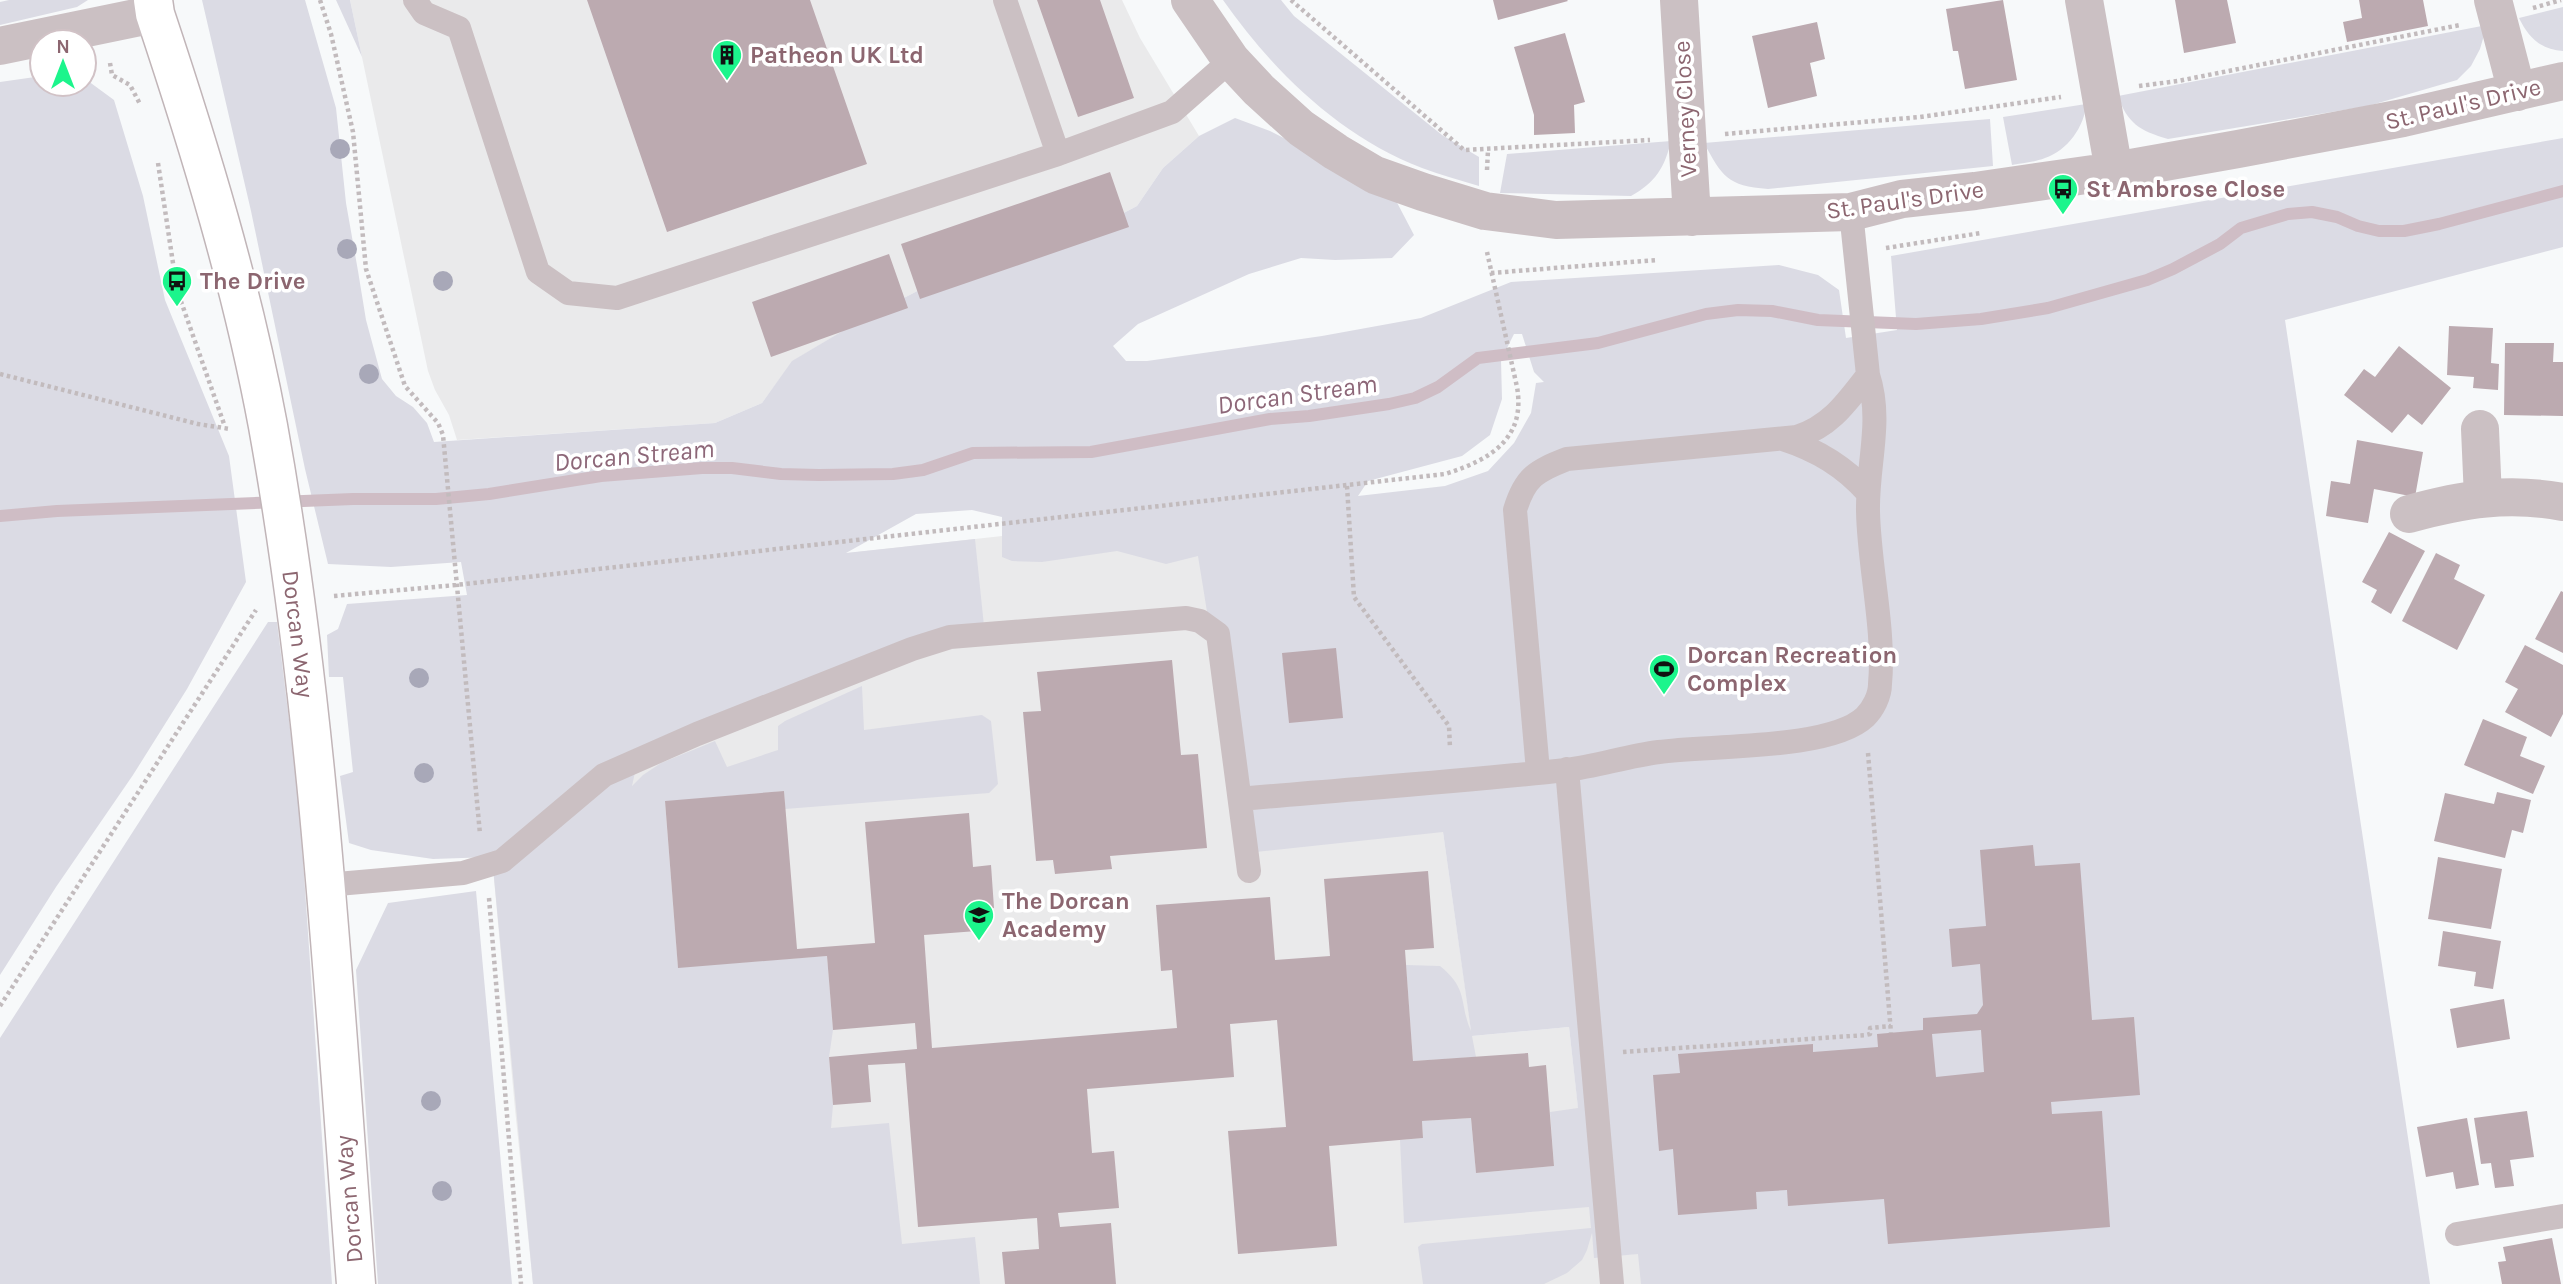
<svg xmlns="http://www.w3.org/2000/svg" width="2563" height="1284" font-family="Karla,sans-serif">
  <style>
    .built { fill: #eaeaeb }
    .green { fill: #dbdbe4; fill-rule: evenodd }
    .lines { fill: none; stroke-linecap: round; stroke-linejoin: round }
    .stream { stroke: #cfbdc5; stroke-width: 12 }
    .building { fill: #bcaab0; fill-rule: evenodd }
    .secondary-casing { stroke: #c1b5b8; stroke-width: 41 }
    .path { stroke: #c2bbbd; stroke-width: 4.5; stroke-dasharray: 3.5 3.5; stroke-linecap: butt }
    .lane { stroke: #cbc0c3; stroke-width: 24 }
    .street { stroke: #cbc0c3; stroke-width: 38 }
    .secondary { stroke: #fff; stroke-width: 38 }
    .tree { fill: #a8a8b8 }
    .labels { text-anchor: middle; stroke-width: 7; stroke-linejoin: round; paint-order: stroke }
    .poi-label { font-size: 24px; font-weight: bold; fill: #8c6670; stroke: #fff; text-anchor: start }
    .street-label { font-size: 24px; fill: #8c6670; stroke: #fff }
    .water-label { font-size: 26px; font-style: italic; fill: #8d6778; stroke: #fff }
  </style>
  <rect width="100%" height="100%" fill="#f7f9fa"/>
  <path class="built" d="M350,0H1122L1140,38L1199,136L1163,168L1137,206L1095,228L997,250L861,320L793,361L762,403L715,423L457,440L449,415L435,390L428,371Z
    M1192,515L1443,832L1472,1036L1569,1027L1595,1257L1685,1250L2340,1284H533L515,1109L468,595Z"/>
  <path class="green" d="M9,0H88L77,7L0,25V2Z
    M202,0H305L336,108L346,203L358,271L366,320L382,379L396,396L413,407L427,423L434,442L715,423L762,403L792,361L861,320L997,250L1095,228L1137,206L1163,168L1199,136L1235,118L1270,131L1392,193L1414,235L1392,258L1335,260L1301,258L1249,274L1138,324L1113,346L1126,361H1147L1322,336L1421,318L1511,282L1779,265L1818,275L1839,290L1846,338L1897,330L1891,256L2563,138V247L2285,320L2430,1284H1641L1638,1254L1594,1258L1592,1233L1587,1250L1582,1260L1567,1273L1544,1284H1423L1418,1247L1422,1244L1591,1228L1589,1207L1404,1223L1400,1140L1423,1138L1422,1121L1471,1118L1476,1173L1554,1166L1550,1112L1578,1108L1569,1027L1472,1036L1476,1057L1413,1061L1406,965L1440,966C1469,989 1459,1004 1471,1031L1443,832L1246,853L1198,556L1166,564L1117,551L1042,562L1012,561L1002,557V517L972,510L916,514L846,553L975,539L984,626L640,749L632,786L643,775L661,763L715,741L727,767L778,750V726L785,721L862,686L864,730L982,715L991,721L998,784L989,793L785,809L784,791L665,802L678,967L827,956L833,1030L829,1057L833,1105L831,1128L889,1123L902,1244L975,1237L980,1284H533L492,857L433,859L371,850L349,843L340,776L353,772L343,677H329L327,635L338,629L347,604L467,595L461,562L391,567L328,564L305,469L251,211ZM1514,334H1522L1534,372L1544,382L1536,383L1531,413L1514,443L1488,471L1445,486L1358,496L1368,481L1462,456L1490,435L1502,399L1501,360Z
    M336,0H350L362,57Z
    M1223,0H1281L1294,16L1442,135L1479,157V186C1460,180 1441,175 1422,168C1339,136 1273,71 1223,0Z
    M2563,7V51C2541,50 2528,37 2519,18Z
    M2487,25L2480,49L2471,66L2457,80L2368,106L2168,139C2140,131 2127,123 2118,96Z
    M42,76V84H84V78L114,100L143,196L165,300L229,456L246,582L187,689L133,775L56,887L0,975V82Z
    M2086,104C2085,126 2067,151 2045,158C2035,162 2023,163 2012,165L2003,117Z
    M1990,119L1993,166L1768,189C1727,186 1722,176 1704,143Z
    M1671,141C1665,167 1655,183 1631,196L1500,193L1507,154Z
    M268,622H277L299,801L332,1284H0V1038Z
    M476,891L512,1284H378L356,970L388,903Z"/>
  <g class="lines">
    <path class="stream" d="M0,516L57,511L353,499H436L489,494L601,476L702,468H732L781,474L819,475L893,474L923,470L973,453L1091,452L1270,419L1309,416L1389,404L1415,398L1438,387L1478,358L1598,343L1706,314L1738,310L1772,311L1818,320L1916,324L1981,319L2048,308L2147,280L2173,269L2220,244L2241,228L2288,214L2312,212L2337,217L2358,226L2379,231H2404L2439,224L2563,191"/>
  </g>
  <path class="building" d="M587,0H810L867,164L667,232Z
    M1037,0H1100L1134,98L1078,117Z
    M1493,0H1567L1568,1L1498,20Z
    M2003,0L2017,80L1965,89L1958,51H1953L1946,9Z
    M2175,0H2227L2236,43L2184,53Z
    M2359,0H2423L2428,26L2347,42L2343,22L2362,18Z
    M1817,22L1825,59L1810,63L1817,96L1768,108L1752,36Z
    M1565,33L1585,102L1574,105L1575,133L1534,135V115L1514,47Z
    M1110,172L1129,227L920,299L901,244Z
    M889,254L908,308L771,357L752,302Z
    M2449,326L2493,328L2491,363L2499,364L2498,390L2473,388L2474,377L2447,375Z
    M2505,343H2554L2553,362H2563V416L2504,415Z
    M2399,346L2451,388L2422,425L2408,414L2392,433L2344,395L2364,369L2375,377Z
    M2357,440L2423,452L2415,497L2374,489L2368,523L2326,516L2331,481L2350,484Z
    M2389,532L2425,551L2391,614L2371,602L2377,590L2362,582Z
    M2436,553L2460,565L2454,579L2485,595L2457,650L2402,621Z
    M2561,591L2563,592V653L2535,639Z
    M2525,645L2563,665V714L2551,737L2505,712L2518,689L2505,682Z
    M1336,648L1343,718L1289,723L1282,653Z
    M1172,660L1181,755L1198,754L1207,848L1110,856L1112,869L1055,874L1053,860L1036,861L1023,712L1041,711L1037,672Z
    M2483,719L2527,737L2520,756L2545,766L2533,794L2464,765Z
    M784,791L797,949L875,943L865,822L969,813L973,867L991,865L994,908L976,909L977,931L924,935L932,1048L1177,1028L1172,970L1161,971L1156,905L1270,897L1275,960L1330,956L1324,879L1428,871L1434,948L1405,950L1413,1061L1528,1053L1529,1067L1546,1065L1554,1166L1476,1173L1471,1118L1422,1121L1423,1138L1329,1146L1337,1246L1238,1254L1228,1131L1286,1127L1277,1020L1230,1024L1234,1077L1087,1089L1092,1153L1114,1151L1119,1208L1058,1213L1060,1227L1111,1223L1116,1284H1005L1002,1252L1039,1249L1037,1218L918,1227L905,1063L868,1065L871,1102L833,1105L829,1057L917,1049L915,1023L833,1030L827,956L678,968L665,801Z
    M2497,792L2531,800L2523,833L2512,830L2505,858L2434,841L2445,793L2494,804Z
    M2033,845L2035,866L2080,863L2092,1020L2134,1017L2140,1095L2051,1102L2052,1114L2102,1111L2110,1227L1888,1244L1884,1199L1788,1206L1787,1190L1756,1192L1757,1209L1678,1215L1673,1149L1659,1151L1653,1075L1680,1073L1678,1054L1813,1044V1052L1878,1047L1877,1034L1923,1030V1018L1977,1014L1983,1005L1980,964L1952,967L1949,929L1986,926L1980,850ZM1981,1030L1984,1072L1936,1077L1932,1034Z
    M2438,857L2502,869L2491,929L2428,919Z
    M2443,931L2501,941L2493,989L2474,986L2476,972L2438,966Z
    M2504,999L2510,1039L2457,1048L2450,1009Z
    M2527,1111L2534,1157L2510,1160L2514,1186L2495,1188L2491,1163L2481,1164L2474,1118Z
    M2467,1118L2479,1185L2456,1189L2453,1172L2426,1177L2417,1127Z
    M2552,1238L2561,1284H2502L2498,1262L2506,1261L2503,1247Z"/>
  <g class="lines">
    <g class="secondary-casing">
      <path id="secondary" d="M153,0L155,14C200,149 242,286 268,426C319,709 334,998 356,1284"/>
    </g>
    <path class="path" d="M320,0L331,34L353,132L366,269L405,386L438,423L443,435L480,834
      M1291,0L1464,150L1650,140
      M2533,8L2561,0
      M110,63L112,75L130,85L140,104
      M2139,86L2178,81L2460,25
      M1725,134L1920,117L2061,97
      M158,163L177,290L224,424
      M1487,170L1488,150
      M1886,248L1981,233
      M1491,273L1657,260
      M0,374L198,424L230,429
      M1347,486L1354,597L1449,726L1450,748
      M334,596L456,585L1445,474C1490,460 1526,439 1517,387L1487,252
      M1868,753L1891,1033
      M489,898L521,1284
      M0,1006L256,610
      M1623,1052L1866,1035L1870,1034V1028L1891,1026"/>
    <path class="lane" d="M415,0L424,13L459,28L538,272L568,293L617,298L1058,154L1172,112L1231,60
      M1005,0L1058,154
      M1783,439C1817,450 1844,466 1868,493
      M1567,769L1612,1284
      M1538,771L1515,510C1525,477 1536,471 1567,459L1797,437C1831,426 1847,402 1868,375
      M1240,799C1349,789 1458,782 1566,770C1597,766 1628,756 1659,752C1709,745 1830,750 1865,717C1873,709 1880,696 1880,684C1885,629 1869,567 1868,511C1867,464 1883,421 1868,375L1851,212
      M326,885L463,873L502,861L604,775L697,734L912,649L950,637L1186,618L1200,621L1218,634L1249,871
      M2457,1234L2563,1216"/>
    <path class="street" d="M1190,0L1231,60L1259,90L1301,128L1336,152L1375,175L1423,192L1485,211L1556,220L1851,212L1902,199L1975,191L2114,171L2238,149L2403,118L2563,81
      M1679,0L1692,217
      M2084,0L2114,171
      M2493,0L2517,92
      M0,46L155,14
      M2480,429L2483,498
      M2409,514C2463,499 2508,492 2563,502"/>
    <use href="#secondary" class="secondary"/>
  </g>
  <g class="tree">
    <circle cx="340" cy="149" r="10"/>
    <circle cx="347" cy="249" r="10"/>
    <circle cx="443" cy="281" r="10"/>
    <circle cx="369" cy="374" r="10"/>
    <circle cx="419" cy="678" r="10"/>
    <circle cx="424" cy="773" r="10"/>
    <circle cx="431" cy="1101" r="10"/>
    <circle cx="442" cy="1191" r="10"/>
  </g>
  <defs>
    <g id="building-pin" transform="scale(1.575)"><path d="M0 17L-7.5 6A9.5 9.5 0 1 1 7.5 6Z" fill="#1cf58c" stroke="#fff"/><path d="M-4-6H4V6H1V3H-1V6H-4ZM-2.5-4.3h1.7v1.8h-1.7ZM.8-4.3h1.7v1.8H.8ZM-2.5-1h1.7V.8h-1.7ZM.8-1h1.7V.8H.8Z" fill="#111"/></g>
    <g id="bus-pin" transform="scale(1.575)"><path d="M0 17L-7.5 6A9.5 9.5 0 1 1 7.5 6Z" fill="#1cf58c" stroke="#fff"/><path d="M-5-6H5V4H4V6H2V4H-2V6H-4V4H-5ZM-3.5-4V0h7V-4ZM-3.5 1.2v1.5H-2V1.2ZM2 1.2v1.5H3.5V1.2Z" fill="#111"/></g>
    <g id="stadium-pin" transform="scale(1.575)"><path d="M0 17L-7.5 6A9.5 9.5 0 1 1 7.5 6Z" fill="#1cf58c" stroke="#fff"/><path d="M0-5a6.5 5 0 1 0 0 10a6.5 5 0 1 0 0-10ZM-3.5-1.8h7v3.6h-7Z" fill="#111"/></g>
    <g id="school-pin" transform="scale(1.575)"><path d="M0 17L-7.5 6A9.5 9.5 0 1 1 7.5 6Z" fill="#1cf58c" stroke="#fff"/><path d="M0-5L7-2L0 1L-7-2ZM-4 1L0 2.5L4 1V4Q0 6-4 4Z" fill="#111"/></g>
  </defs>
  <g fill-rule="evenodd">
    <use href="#building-pin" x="727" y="55"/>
    <use href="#bus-pin" x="2063" y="189"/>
    <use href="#bus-pin" x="177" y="281"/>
    <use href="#stadium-pin" x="1664" y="669"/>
    <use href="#school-pin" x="979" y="915"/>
  </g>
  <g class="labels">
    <g class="poi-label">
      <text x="750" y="63">Patheon UK Ltd</text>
      <text x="2086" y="197">St Ambrose Close</text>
      <text x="200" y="289">The Drive</text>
      <text x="1687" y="663">Dorcan Recreation<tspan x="1687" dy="28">Complex</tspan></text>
      <text x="1002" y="909">The Dorcan<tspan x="1002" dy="28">Academy</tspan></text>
    </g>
    <g class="street-label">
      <text transform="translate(2463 104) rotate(-13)" y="8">St. Paul's Drive</text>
      <text transform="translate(1685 109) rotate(-93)" y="8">Verney Close</text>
      <text transform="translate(1905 200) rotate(-8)" y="8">St. Paul's Drive</text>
      <text transform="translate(298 634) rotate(83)" y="8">Dorcan Way</text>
      <text transform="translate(349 1199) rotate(-95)" y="8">Dorcan Way</text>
    </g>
    <g class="water-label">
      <text transform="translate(1297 394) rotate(-8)" y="9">Dorcan Stream</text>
      <text transform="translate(634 455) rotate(-5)" y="9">Dorcan Stream</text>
    </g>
  </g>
  <g transform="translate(63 63)"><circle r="33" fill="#ffffff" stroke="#d1c2c6" stroke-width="2"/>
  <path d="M0-5L12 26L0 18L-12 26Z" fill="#1cf58c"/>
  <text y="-10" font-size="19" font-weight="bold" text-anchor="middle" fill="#8c6670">N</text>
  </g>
</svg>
